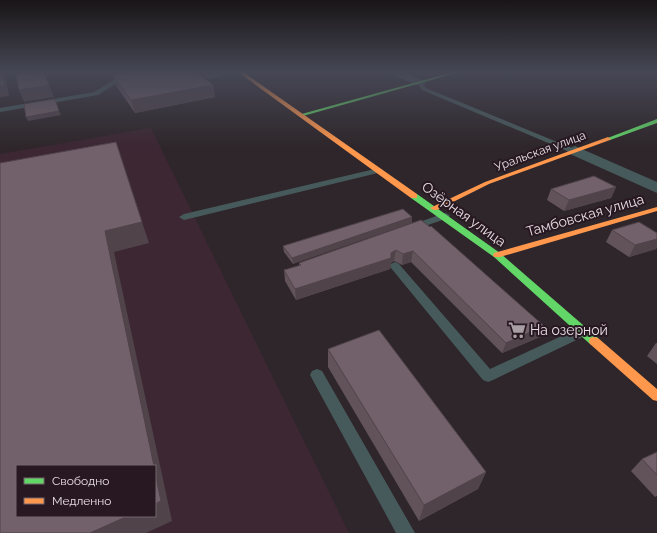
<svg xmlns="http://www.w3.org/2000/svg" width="657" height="533" font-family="Raleway,sans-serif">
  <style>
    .built { fill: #3c2733; fill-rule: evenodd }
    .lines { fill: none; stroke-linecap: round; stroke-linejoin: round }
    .lane { fill: #475a5b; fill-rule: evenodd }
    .street { fill: #475a5b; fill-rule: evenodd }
    .fast { fill: #63d668; fill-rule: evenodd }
    .slow { fill: #ff974d; fill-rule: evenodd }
    .wall { fill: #62535b }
    .shaded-wall { fill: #50434a }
    .building { fill: #72606a; stroke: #50434a }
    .labels { text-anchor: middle; stroke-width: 4; stroke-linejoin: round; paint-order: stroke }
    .far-street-label { font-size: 12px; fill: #e9dee4; stroke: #281821 }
    .street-label { font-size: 14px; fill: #e9dee4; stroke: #281821 }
    .poi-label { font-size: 14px; fill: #e9dee4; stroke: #281821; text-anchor: start }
  </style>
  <rect width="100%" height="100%" fill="#2e262a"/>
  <path class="built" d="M151,128L349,533H0V154ZM17,466H155V516H17Z"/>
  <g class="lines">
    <path class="lane" d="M118,72H124L125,78L98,95L0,112V108L94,92L120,76Z
      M200,72H206L210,75L229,72H241L209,79Z
      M418,82H422L426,88L579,151L578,153H572L422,90L417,83Z
      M379,168L383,170L382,172L184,220L179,217L184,214Z
      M445,213L448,214L450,216L448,218L411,231L406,228L408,226Z
      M395,262L399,264L490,369L579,328L584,326L589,328L590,331L589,334L493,380L488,382L483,380L391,268L390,266L391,264Z
      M317,369L322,371L415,533H396L310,375L312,371Z"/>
    <path class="street" d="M390,72H404L424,81L426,83L424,85H416L391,74Z
      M575,146L657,182V193L570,154L567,151L570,148Z"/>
    <path class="fast" d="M453,72H460L303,116L298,115Z
      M657,119V123L610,140L605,139Z
      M411,194H417L500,253L598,338L599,341L598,344L594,345L590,344L494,257L411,198Z"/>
    <path class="slow" d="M238,72H243L417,194V198H411Z
      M608,137L611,139L610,140L489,184L437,210H434L430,208L485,182Z
      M657,207V211L500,257H494L493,255L494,253Z
      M594,337L598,338L657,389V401L653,400L590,344L589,341L590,338Z"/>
  </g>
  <path class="wall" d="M113,75L213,85L215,97L135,113L117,87Z
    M616,187L611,198L564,211L547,200L551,189Z
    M403,209L293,264L284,252L283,246Z
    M421,220L544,326L540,337L502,353L411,262L402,265L394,261L391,263L390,269L296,300L285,281L284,270L299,266V263Z
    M612,230L657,233V247L656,249L629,257L606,242Z
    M656,343H657V364L647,356Z
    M328,349L486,472L478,489L419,521L328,367Z
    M657,452V496L655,497L631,471L642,459Z"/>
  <path class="shaded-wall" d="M2,72H4L5,75L9,96L0,97V86Z
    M49,85L54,97L24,102L19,90Z
    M213,85L215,97L135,113L131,100Z
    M59,111L61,115L28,121L26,117Z
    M616,187L611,198L564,211L569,200Z
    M412,217V223L293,264L292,258Z
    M142,222L149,243L114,252L172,521L146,533H90L128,516H155V466H154L105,231Z
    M657,239V247L656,249L629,257L635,245Z
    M396,250L394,261L391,263L390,269L296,300L295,289L391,253Z
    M413,251L411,262L402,265L403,254Z
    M544,326L540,337L502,353L506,343Z
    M486,472L478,489L419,521L424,505Z"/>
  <path class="building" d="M0,72H2L4,85L0,86Z
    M40,72H44L49,85L19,90L16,75Z
    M133,72H197L213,85L131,100L113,75Z
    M55,99L59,111L26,117L24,104Z
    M116,142L142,222L105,231L154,466H17V516H128L90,533H0V163Z
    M594,176L616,187L569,200L551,189Z
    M403,209L412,217L292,258L283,246Z
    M421,220L430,227L431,226L544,326L506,343L413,251L403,254L396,250L391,253V258L295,289L284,270L301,265L299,263Z
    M639,222L657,233V239L635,245L612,230Z
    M379,330L486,472L424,505L328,349Z
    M657,452V475L642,459Z
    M155,473L161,501L155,504Z"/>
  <linearGradient id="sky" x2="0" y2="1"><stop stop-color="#191517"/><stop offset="0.49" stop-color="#464755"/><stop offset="1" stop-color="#464755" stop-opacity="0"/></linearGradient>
  <rect width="657" height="147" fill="url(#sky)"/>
  <defs>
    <g id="supermarket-bare" transform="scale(1.38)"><path d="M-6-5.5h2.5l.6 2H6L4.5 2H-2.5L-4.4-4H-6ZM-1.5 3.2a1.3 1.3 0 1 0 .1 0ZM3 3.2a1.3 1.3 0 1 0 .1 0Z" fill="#a89ea3" stroke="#281821" stroke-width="2.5" paint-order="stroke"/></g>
  </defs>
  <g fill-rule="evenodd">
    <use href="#supermarket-bare" x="517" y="330"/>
  </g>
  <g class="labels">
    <g class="far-street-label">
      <text transform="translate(540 151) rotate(-20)" y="4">Уральская улица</text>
    </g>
    <g class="street-label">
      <text transform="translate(464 214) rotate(36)" y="5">Озёрная улица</text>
      <text transform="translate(585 215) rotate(-16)" y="5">Тамбовская улица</text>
    </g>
    <g class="poi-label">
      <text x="530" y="335">На озерной</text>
    </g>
  </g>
  <rect x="16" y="465" width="140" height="52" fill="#281821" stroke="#75676f"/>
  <rect x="24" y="478" width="20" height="6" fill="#63d668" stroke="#75676f"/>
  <text x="52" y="485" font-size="12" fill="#e9dee4">Свободно</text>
  <rect x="24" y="498" width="20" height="6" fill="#ff974d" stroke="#75676f"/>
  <text x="52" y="505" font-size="12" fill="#e9dee4">Медленно</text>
</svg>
